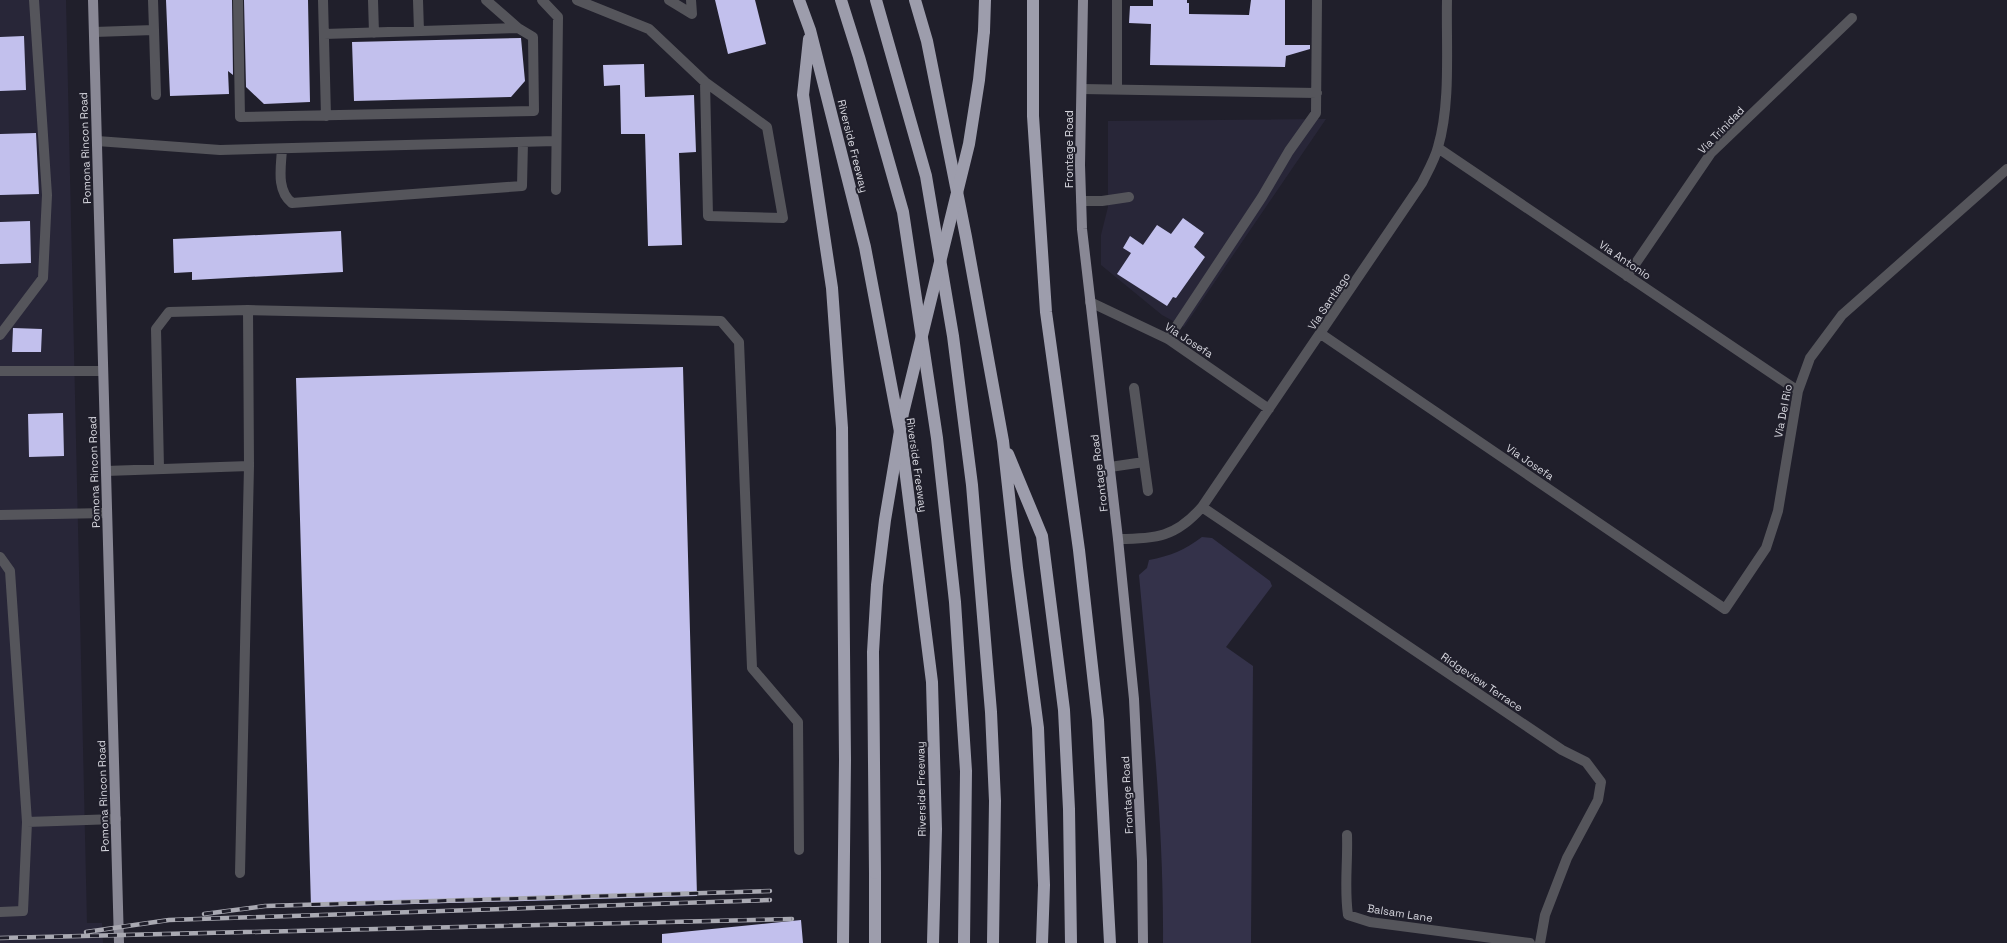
<svg xmlns="http://www.w3.org/2000/svg" width="2007" height="943" font-family="'Space Grotesk',sans-serif">
  <style>
    .built { fill: #282638 }
    .green { fill: #34324a }
    .building { fill: #c2c0ed }
    .lines { fill: none; stroke-linecap: round; stroke-linejoin: round }
    .minor { stroke: #55555b; stroke-width: 10 }
    .major { stroke: #898895; stroke-width: 10 }
    .highway { stroke: #9d9dac; stroke-width: 12 }
    .rail-casing { stroke: #a9a9b2; stroke-width: 4.5 }
    .rail { stroke: #201f2b; stroke-width: 3; stroke-dasharray: 9; stroke-linecap: butt }
    .highway-bridge { stroke: #9d9dac; stroke-width: 12 }
    .labels { text-anchor: middle; stroke-width: 4; stroke-linejoin: round; paint-order: stroke }
    .street-label { font-size: 11px; fill: #d6d6de; stroke: #201f2b }
  </style>
  <rect width="100%" height="100%" fill="#201f2b"/>
  <path class="built" d="M0,0H66L87,923H102L103,943H0Z
    M1326,119L1184,327L1162,315L1101,265V235L1108,207V121Z"/>
  <path class="green" d="M1202,537L1212,538L1270,581L1272,586L1226,647L1253,666L1251,943H1163C1164,820 1150,697 1139,575L1147,568L1149,560C1170,556 1185,550 1202,537Z"/>
  <path class="building" d="M166,0H232L233,75L228,71L229,94L170,96Z
    M244,0H308L310,102L264,104L246,87Z
    M715,0H755L766,44L728,54Z
    M1153,0H1187V3H1189V14L1249,15L1251,0H1285V45H1310V49L1286,56L1285,67L1150,65L1151,24L1129,23L1130,6H1153Z
    M24,36L26,90L0,91V37Z
    M521,38L525,81L511,97L354,101L352,42Z
    M644,64L645,97L694,95L696,152L679,153L682,245L648,246L645,134H621L620,85L604,86L603,65Z
    M36,133L39,194L0,195V134Z
    M1183,218L1204,233L1194,247L1205,257L1176,298L1173,297L1167,306L1117,274L1131,253L1123,248L1130,236L1143,245L1157,225L1171,234Z
    M30,221L31,263L0,264V222Z
    M341,231L343,272L192,280V272L174,273L173,239Z
    M13,328L42,329L41,352H12Z
    M683,367L697,896L311,907L296,378Z
    M63,413L64,456L29,457L28,414Z
    M801,920L803,943H662V934Z"/>
  <g class="lines">
    <path class="minor" d="M238,0L240,117L534,111L533,37L518,28L486,0
      M323,0L326,116
      M373,0L374,33
      M418,0L419,31
      M542,0L558,17L556,190
      M577,0L649,29L705,82L767,127L783,218L708,216L705,82
      M669,0L692,14L691,0
      M1117,0V89
      M154,30L156,95
      M94,32L154,30L153,0
      M324,34L518,28
      M1082,89L1317,93
      M97,141L220,150L556,141
      M1438,148L1798,391
      M282,149C281,167 276,190 292,203L522,186L523,142
      M1081,201H1102L1129,197
      M1627,276L1711,153L1852,18
      M1090,302L1168,339L1269,409
      M1321,334L1725,609L1766,548L1778,511L1798,391L1810,358L1842,315L2007,169
      M0,335L43,278L47,195L34,0
      M1168,339L1262,197L1289,151L1316,113L1317,0
      M0,371H103
      M1144,462L1148,491
      M249,466L248,310L721,321L739,342L752,668L798,722L799,850
      M1110,467L1144,462L1134,388
      M159,468L156,329L169,312L248,310
      M106,471L249,466L240,873
      M1202,507L1562,750L1586,762L1601,782L1598,800L1567,858L1545,915L1540,943
      M0,515L107,513
      M1118,539C1156,539 1176,537 1202,507L1422,183C1428,171 1435,159 1438,147C1451,103 1446,46 1447,0
      M0,557L10,571L27,822L23,911L0,912
      M27,822L116,819
      M1347,835C1348,862 1344,888 1348,915L1370,922L1530,943"/>
    <path class="major" d="M93,0L119,943
      M1083,0L1080,165L1082,229L1118,539L1134,699L1142,861L1143,943"/>
    <path class="highway" d="M799,0L810,30L865,247L901,437L932,682L936,829L933,943
      M841,0L859,57L903,212L937,438L955,602L966,771L964,943
      M876,0L926,176L953,336L972,485L991,712L995,801L993,943
      M915,0L927,41L966,237L1003,441L1017,568L1038,728L1044,885L1042,943
      M1033,0V116L1046,312L1079,550L1098,720L1110,943
      M984,31L985,0
      M809,39L803,95L832,288L842,428L845,760L843,943
      M1008,454L1042,536L1064,710L1069,809L1071,943
      M875,943V873"/>
    <g class="rail-casing">
      <path id="rail" d="M204,914L265,906L770,891
        M86,932L169,920L770,900
        M0,938L792,919"/>
    </g>
    <use href="#rail" class="rail"/>
    <path class="highway-bridge" d="M875,873L873,652L877,585L885,520L903,413L969,144L979,80L984,31"/>
  </g>
  <g class="labels">
    <g class="street-label">
      <text transform="translate(1721 130) rotate(-46)" y="4">Via Trinidad</text>
      <text transform="translate(853 146) rotate(76)" y="4">Riverside Freeway</text>
      <text transform="translate(85 148) rotate(-92)" y="4">Pomona Rincon Road</text>
      <text transform="translate(1069 149) rotate(-90)" y="4">Frontage Road</text>
      <text transform="translate(1625 260) rotate(34)" y="4">Via Antonio</text>
      <text transform="translate(1329 301) rotate(-56)" y="4">Via Santiago</text>
      <text transform="translate(1189 340) rotate(33)" y="4">Via Josefa</text>
      <text transform="translate(1783 411) rotate(-79)" y="4">Via Del Rio</text>
      <text transform="translate(1530 462) rotate(34)" y="4">Via Josefa</text>
      <text transform="translate(917 465) rotate(82)" y="4">Riverside Freeway</text>
      <text transform="translate(94 472) rotate(-92)" y="4">Pomona Rincon Road</text>
      <text transform="translate(1099 473) rotate(-97)" y="4">Frontage Road</text>
      <text transform="translate(1482 682) rotate(34)" y="4">Ridgeview Terrace</text>
      <text transform="translate(921 789) rotate(-91)" y="4">Riverside Freeway</text>
      <text transform="translate(1127 795) rotate(-93)" y="4">Frontage Road</text>
      <text transform="translate(103 796) rotate(-92)" y="4">Pomona Rincon Road</text>
      <text transform="translate(1400 913) rotate(9)" y="4">Balsam Lane</text>
    </g>
  </g>
</svg>
